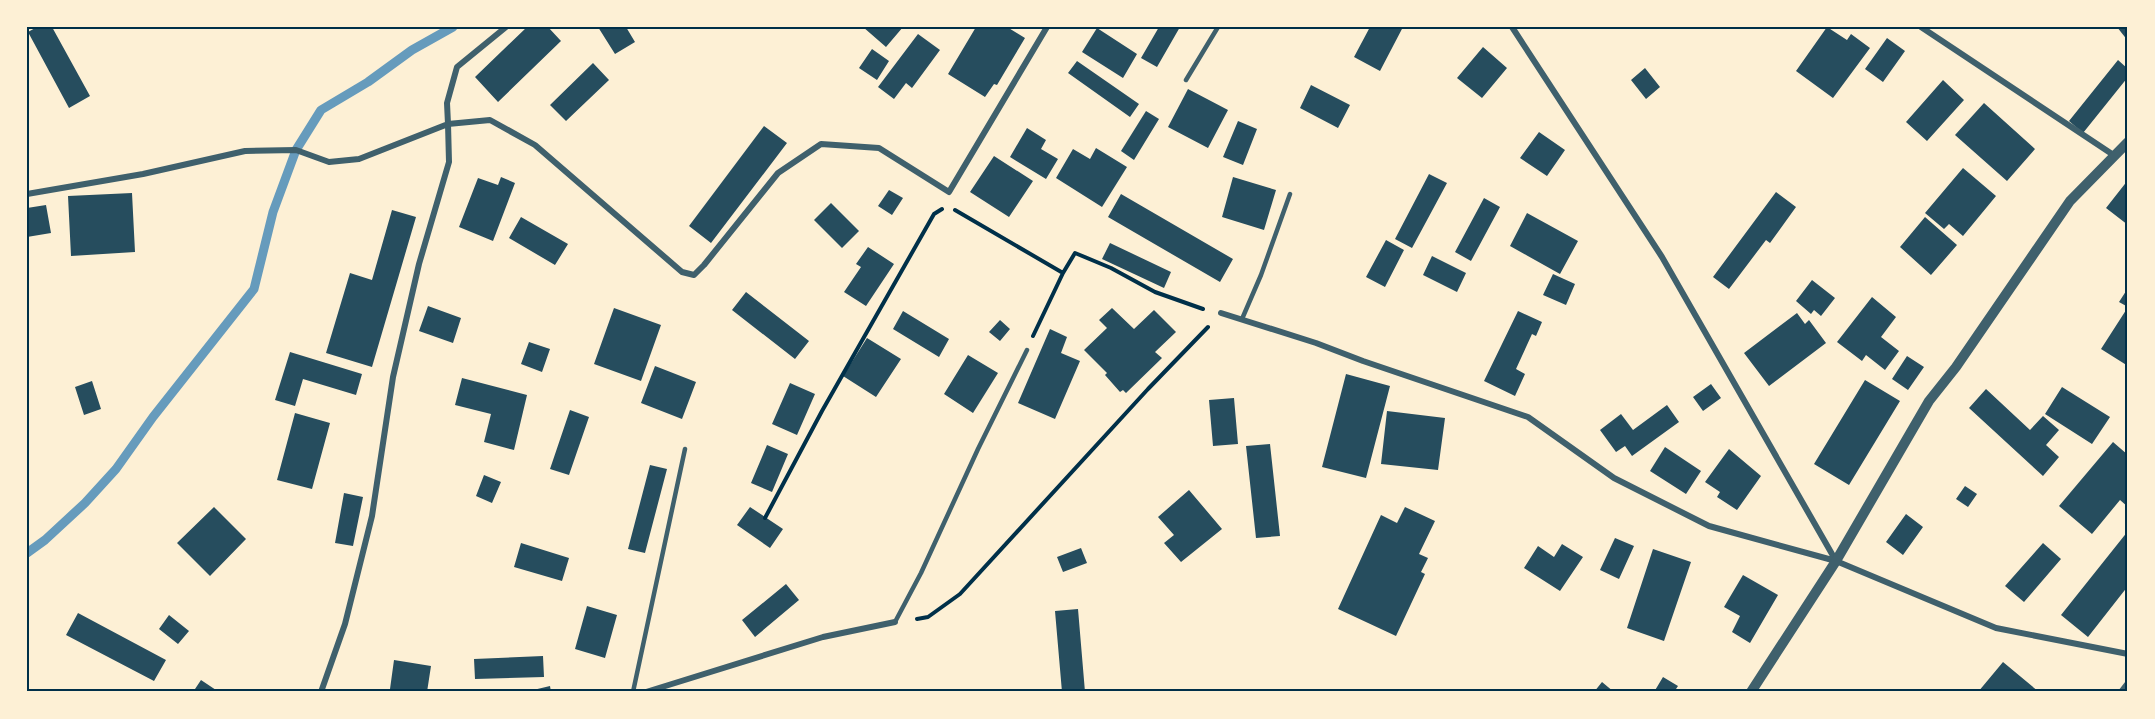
<svg xmlns="http://www.w3.org/2000/svg" width="2155" height="719" font-family="'Noto Sans',sans-serif">
  <style>
    .lines { fill: none; stroke-linecap: round; stroke-linejoin: round }
    .stream { stroke: #669bbc; stroke-width: 9 }
    .building { fill: #264d5e }
    .path { stroke: #003049; stroke-width: 4 }
    .service { stroke: #3f606c; stroke-width: 4.5 }
    .minor { stroke: #3f606c; stroke-width: 6 }
    .tertiary { stroke: #3f606c; stroke-width: 10 }
    .neatline { fill: none; stroke: #003049; stroke-width: 2 }
  </style>
  <rect width="100%" height="100%" fill="#fdf0d5"/>
  <g class="lines">
    <path class="stream" d="M27,553L45,540L85,503L116,469L153,417L254,289L273,212L296,150L321,110L368,82L412,50L453,27"/>
  </g>
  <path class="building" d="M37,27H52L90,96L69,108L28,32Z
    M527,27H548L561,41L498,102L475,77Z
    M598,27H626L635,42L615,54Z
    M863,27H903L886,47Z
    M976,27H1007L1025,38L997,85L994,84L985,97L948,74Z
    M1159,27H1180L1157,67L1141,58Z
    M1370,27H1403L1380,71L1354,57Z
    M1827,27L1847,40L1851,34L1870,48L1833,98L1796,71Z
    M2117,27H2128V41Z
    M1097,28L1137,54L1123,78L1082,52Z
    M918,34L940,50L912,88L906,83L894,99L878,87Z
    M1887,38L1905,51L1883,82L1865,69Z
    M1483,47L1507,68L1482,98L1457,78Z
    M872,49L889,61L877,80L859,68Z
    M2118,60L2128,69V77L2083,133L2069,121Z
    M1077,61L1139,104L1130,117L1068,73Z
    M593,63L609,80L566,121L550,105Z
    M1645,68L1660,87L1646,99L1631,80Z
    M1943,80L1964,100L1927,141L1906,122Z
    M1311,85L1350,105L1338,128L1300,108Z
    M1188,89L1228,110L1208,148L1168,127Z
    M1984,103L2035,149L2007,181L1955,135Z
    M1146,111L1159,119L1134,160L1121,151Z
    M1238,121L1257,129L1243,165L1223,157Z
    M764,126L787,143L711,243L689,226Z
    M1027,128L1046,140L1041,149L1058,159L1046,179L1010,157Z
    M1539,132L1565,150L1547,176L1520,158Z
    M1096,148L1127,167L1102,207L1056,178L1073,149L1090,159Z
    M994,156L1033,181L1009,217L970,192Z
    M1963,168L1996,196L1963,236L1949,224L1944,229L1925,213Z
    M1429,174L1447,183L1412,248L1395,239Z
    M501,177L515,183L493,241L459,227L478,178L498,185Z
    M1233,177L1276,190L1264,230L1222,217Z
    M2128,180V225L2106,208Z
    M889,190L903,198L892,215L878,206Z
    M1776,192L1796,207L1770,243L1766,240L1729,289L1713,277Z
    M132,193L135,252L71,256L68,196Z
    M1121,194L1233,259L1220,282L1108,217Z
    M1484,198L1500,207L1471,261L1455,252Z
    M831,203L859,231L842,248L814,220Z
    M46,205L51,233L27,237V208Z
    M392,210L416,217L372,367L326,353L350,273L372,280Z
    M1527,213L1578,241L1560,274L1510,246Z
    M521,217L568,244L555,265L509,238Z
    M1925,217L1957,245L1931,275L1900,247Z
    M1386,240L1404,250L1385,287L1366,277Z
    M1110,243L1171,272L1164,288L1102,259Z
    M868,247L894,264L866,306L844,292L861,267L856,264Z
    M1432,256L1466,273L1457,292L1423,275Z
    M1553,274L1575,284L1566,305L1543,295Z
    M1812,280L1835,298L1821,316L1814,310L1811,314L1796,301Z
    M2128,288V307L2119,302Z
    M746,292L809,341L795,359L732,310Z
    M1872,297L1896,317L1881,337L1899,351L1885,370L1866,355L1862,361L1837,342Z
    M428,306L461,318L453,343L419,331Z
    M2128,307V366L2101,349Z
    M614,308L661,325L641,381L594,364Z
    M1112,308L1134,329L1154,310L1176,332L1155,352L1162,358L1126,393L1123,390L1120,392L1105,375L1107,373L1084,350L1107,328L1099,320Z
    M903,311L949,339L939,357L893,329Z
    M1518,311L1542,322L1536,336L1532,334L1516,369L1525,374L1515,396L1484,381Z
    M1797,313L1805,324L1809,320L1826,343L1769,386L1744,353Z
    M1000,320L1010,329L1000,341L989,332Z
    M1050,329L1067,337L1061,353L1080,361L1055,419L1018,403Z
    M867,338L901,359L876,397L843,376Z
    M529,342L550,349L542,372L521,364Z
    M290,352L362,374L356,395L303,379L295,406L275,400Z
    M968,355L998,373L973,413L944,394Z
    M1907,356L1924,367L1908,390L1892,379Z
    M655,366L696,382L682,419L641,403Z
    M1346,374L1390,386L1366,478L1322,467Z
    M462,378L527,395L514,450L484,442L491,414L455,405Z
    M1865,380L1900,401L1849,485L1814,464Z
    M92,381L101,409L84,415L75,387Z
    M790,383L815,394L797,435L772,424Z
    M1711,384L1721,398L1703,411L1693,397Z
    M2062,387L2110,417L2092,444L2045,414Z
    M1986,389L2030,430L2043,416L2059,430L2046,445L2059,457L2043,476L1969,408Z
    M1234,398L1238,444L1213,446L1209,400Z
    M1667,405L1679,422L1632,456L1625,446L1616,452L1600,430L1621,414L1633,430Z
    M570,410L589,417L569,475L550,469Z
    M1387,411L1445,418L1438,470L1381,464Z
    M295,413L330,423L312,489L277,480Z
    M2113,442L2128,455V507L2120,500L2092,534L2059,506Z
    M1270,444L1280,536L1256,538L1246,446Z
    M767,445L788,454L772,492L751,483Z
    M1665,447L1701,471L1686,494L1650,471Z
    M1729,449L1761,476L1737,510L1717,497L1720,492L1705,482Z
    M650,465L667,469L645,553L628,549Z
    M484,475L501,482L492,503L476,496Z
    M1965,486L1977,494L1968,507L1956,499Z
    M1189,490L1222,529L1181,562L1164,543L1174,535L1158,517Z
    M344,493L363,497L353,546L335,543Z
    M214,507L246,539L210,576L177,543Z
    M750,507L783,529L770,548L737,525Z
    M1405,507L1435,521L1419,554L1428,558L1421,572L1425,574L1396,636L1338,609L1381,515L1397,523Z
    M1906,514L1923,527L1903,555L1886,542Z
    M2128,531V586L2088,637L2061,615Z
    M1615,538L1634,546L1619,579L1600,570Z
    M521,543L569,558L562,581L514,567Z
    M2043,543L2061,559L2024,602L2005,586Z
    M1562,544L1583,557L1560,591L1524,568L1538,546L1554,557Z
    M1081,548L1087,563L1063,572L1057,557Z
    M1653,549L1691,562L1664,641L1627,628Z
    M1743,575L1778,595L1750,643L1732,632L1740,616L1724,607Z
    M786,584L799,600L755,637L742,620Z
    M587,606L617,615L605,658L575,649Z
    M1078,609L1085,692H1062L1055,611Z
    M78,613L166,660L154,681L66,635Z
    M169,615L189,631L178,644L159,629Z
    M543,656L544,677L475,679L474,659Z
    M394,660L431,666L427,692L390,689Z
    M2003,662L2039,692H1978Z
    M1663,677L1678,686L1674,692H1654Z
    M201,680L219,692H193Z
    M1602,682L1614,692H1594Z
    M550,686L551,692H529V691Z"/>
  <g class="lines">
    <path class="path" d="M955,210L1063,273
      M1033,336L1063,273L1075,253L1111,268L1155,292L1203,309
      M765,518L822,411L934,214L942,209
      M917,619L928,617L960,594L1148,389L1208,327"/>
    <path class="service" d="M1186,80L1218,27
      M1242,319L1261,275L1290,194
      M895,622L921,573L978,449L1027,350
      M633,692L685,449"/>
    <path class="minor" d="M1512,27L1662,257L1836,561
      M1921,27L2115,156
      M27,194L143,174L245,151L296,150L329,162L359,159L448,124L447,103L457,67L506,27
      M1221,313L1316,343L1363,361L1528,417L1614,478L1709,526L1836,561L1996,628L2128,654
      M321,692L345,624L372,516L393,377L419,264L449,162L448,124L490,120L535,145L682,272L694,275L704,265L778,173L821,144L879,148L949,192L1047,27
      M646,692L823,637L895,622
      M2121,692L2128,683"/>
    <path class="tertiary" d="M1751,692L1836,561L1929,401L1956,367L2070,201L2128,142"/>
  </g>
  <rect width="2155" height="719" fill="none" stroke="#fdf0d5" stroke-width="57"/>
  <rect x="28" y="28" width="2098" height="662" class="neatline"/>
</svg>
